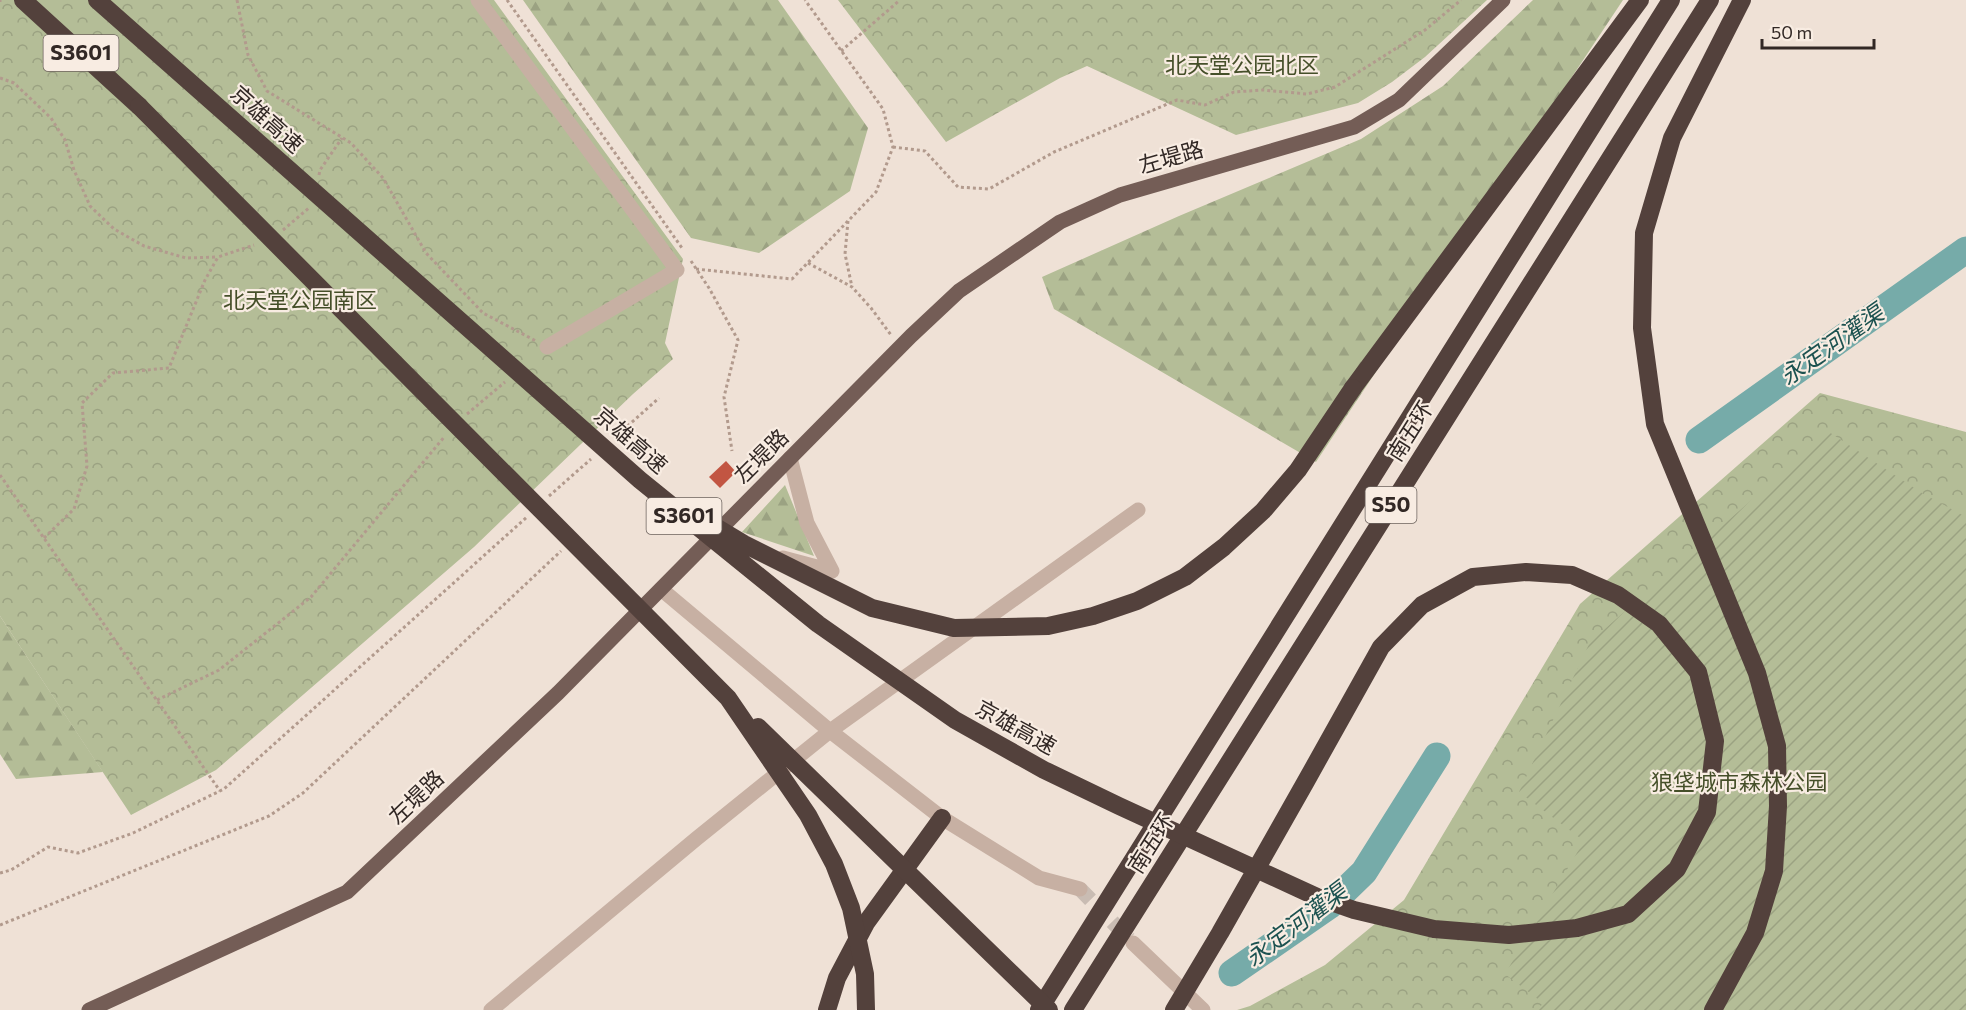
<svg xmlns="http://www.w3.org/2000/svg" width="1966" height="1010" font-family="Commissioner,'Noto Sans SC',sans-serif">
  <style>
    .forest { fill: url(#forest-firs) }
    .park { fill: url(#park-crowns) }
    .garden { fill: url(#garden-furrows) }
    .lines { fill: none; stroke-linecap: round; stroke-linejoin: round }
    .river { stroke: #76aba9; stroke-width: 27 }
    .building { fill: #c25542 }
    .minor-tunnel { stroke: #c9bcb3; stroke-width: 15; stroke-dasharray: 15 8; stroke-linecap: butt }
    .path { stroke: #b29a8d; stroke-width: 3; stroke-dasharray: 3 3; stroke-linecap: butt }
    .minor { stroke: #c7b0a3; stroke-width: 15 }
    .major { stroke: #745d56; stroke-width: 15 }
    .highway { stroke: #53413c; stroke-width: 18 }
    .highway-bridge { stroke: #53413c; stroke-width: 18 }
    .labels { text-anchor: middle; stroke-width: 4.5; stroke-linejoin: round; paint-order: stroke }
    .shield { fill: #f8ece2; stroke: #6d635e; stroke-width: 1.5 }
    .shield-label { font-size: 21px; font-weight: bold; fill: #322825 }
    .park-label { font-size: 22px; fill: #454f29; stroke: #f8ece2 }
    .street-label { font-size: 22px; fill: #322825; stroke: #f8ece2 }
    .water-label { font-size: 24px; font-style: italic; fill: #1c5250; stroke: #f8ece2 }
  </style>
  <defs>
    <pattern id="forest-firs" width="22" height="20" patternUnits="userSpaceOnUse" patternTransform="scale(1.5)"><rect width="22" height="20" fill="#b4bd97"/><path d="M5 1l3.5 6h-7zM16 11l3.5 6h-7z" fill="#9ba282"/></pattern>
    <pattern id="park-crowns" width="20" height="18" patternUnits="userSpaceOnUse" patternTransform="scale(1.5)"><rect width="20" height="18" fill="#b4bd97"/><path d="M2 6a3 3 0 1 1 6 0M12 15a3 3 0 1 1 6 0" fill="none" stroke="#9ba282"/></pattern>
    <pattern id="garden-furrows" width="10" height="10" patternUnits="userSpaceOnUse" patternTransform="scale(1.5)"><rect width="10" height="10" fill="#b4bd97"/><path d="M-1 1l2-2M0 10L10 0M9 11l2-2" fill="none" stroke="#9ba282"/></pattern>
  </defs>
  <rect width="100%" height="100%" fill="#efe1d6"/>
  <path class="forest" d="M523,0H778L868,128L850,191L759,253L691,238Z
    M1533,0H1623L1316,462L1054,309L1042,277L1179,216L1361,139L1443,86Z
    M785,485L814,556L742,532Z
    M0,616L103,772L16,779L0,754Z"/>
  <path class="park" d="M0,0H494L683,259L665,343L673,359L633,394L474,547L216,770L131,815L0,616Z
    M838,0H1487L1425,57L1392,82L1358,103L1236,135L1087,66L1060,78L946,142Z
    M1820,393L1966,432V1010H1237L1250,1006L1325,965L1404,900L1580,604Z"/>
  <path class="garden" d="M1829,432L1922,493L1966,517V1010H1538L1543,1003L1505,974L1584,841L1519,792L1590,642Z"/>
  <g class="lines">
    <path class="river" d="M1699,440L1966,250
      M1232,973L1329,906L1364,872L1437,756"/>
  </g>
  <path class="building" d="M726,461L736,472L720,488L709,477Z"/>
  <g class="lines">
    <path class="minor-tunnel" d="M1080,889L1129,939"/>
    <path class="path" d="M237,0L248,55L267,91L351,143L383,178L426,253L483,313L536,341
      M507,0L682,248
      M0,2V0
      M841,51L900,0
      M0,78L14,83L51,118L65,140L74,170L90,206L114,229L144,246L186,258L218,257
      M893,147L925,151L958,187L989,189L1054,152L1177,100L1205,105L1234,92L1263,90L1307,94L1335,87L1425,30L1461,0
      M319,175L320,170L342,138
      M848,221L845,254L852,287
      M283,230L310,207
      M691,261L709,288L738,340L724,397L732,451
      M808,263L852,287L871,308L891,335
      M696,269L792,279L876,192L893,147L883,109L805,0
      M467,414L505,382
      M614,438L659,398
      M0,475L220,791
      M549,496L591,459
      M44,538L74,509L87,466L82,403L113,373L169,368L205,280L218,257L254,245
      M157,700L219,670L311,597L445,436
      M0,873L11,870L48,847L78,853L133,833L224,789L527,517
      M0,925L269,816L303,793L561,551"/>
    <path class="minor" d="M478,0L677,270L547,347
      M790,458L807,523L832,571
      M783,558L832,571
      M661,589L830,731L942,818L1039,878L1080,889
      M1133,943L1203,1010
      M491,1010L696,839L830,731L1138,510"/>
    <path class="major" d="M89,1010L347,892L558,693L911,336L959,291L1060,222L1120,195L1354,127L1399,100L1503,0"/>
    <path class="highway" d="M23,0L139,106
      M1353,388L1640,0
      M827,1010L837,978L866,923L942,818
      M1039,1010L1671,0
      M1073,1010L1710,0
      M1713,1010L1755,933L1774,871L1778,806L1777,746L1757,673L1655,424L1642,328L1644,233L1672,138L1742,0"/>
    <path class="highway-bridge" d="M97,0L640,480L818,624L955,720L1044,770L1119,806L1317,897L1354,910L1434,929L1509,935L1577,928L1628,914L1677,869L1707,812L1715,741L1698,672L1659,624L1618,595L1572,575L1526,572L1473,577L1422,605L1381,647L1305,783L1220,933L1174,1010
      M139,106L728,698L808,815L834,864L851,908L865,974L866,1010
      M704,520L744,544L872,608L954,628L1048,626L1093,616L1137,601L1185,577L1224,547L1263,511L1298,470L1353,388
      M758,727L1049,1010"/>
  </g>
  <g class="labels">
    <g class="shield">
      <rect x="43.5" y="35" width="75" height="36" rx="4.5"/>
      <rect x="1365.5" y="487" width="51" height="36" rx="4.5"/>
      <rect x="646.5" y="498" width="75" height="36" rx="4.5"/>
    </g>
    <g class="shield-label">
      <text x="81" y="60">S3601</text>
      <text x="1391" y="512">S50</text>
      <text x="684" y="523">S3601</text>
    </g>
    <g class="park-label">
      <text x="1242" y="73">北天堂公园北区</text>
      <text x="300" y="308">北天堂公园南区</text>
      <text x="1739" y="790">狼垡城市森林公园</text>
    </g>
    <g class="street-label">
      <text transform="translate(267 119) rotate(42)" y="8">京雄高速</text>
      <text transform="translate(1171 157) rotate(-16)" y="8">左堤路</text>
      <text transform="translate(1410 431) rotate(-58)" y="8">南五环</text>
      <text transform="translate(631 440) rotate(41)" y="8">京雄高速</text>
      <text transform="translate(761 456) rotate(-45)" y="8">左堤路</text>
      <text transform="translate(1016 727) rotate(29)" y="8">京雄高速</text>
      <text transform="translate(416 797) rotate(-44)" y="8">左堤路</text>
      <text transform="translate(1151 843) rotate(-58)" y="8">南五环</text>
    </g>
    <g class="water-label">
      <text transform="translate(1832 345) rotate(-35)" y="8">永定河灌渠</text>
      <text transform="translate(1296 925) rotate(-37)" y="8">永定河灌渠</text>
    </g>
  </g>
  <path d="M1762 39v9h112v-9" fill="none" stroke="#322825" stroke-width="3"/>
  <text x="1771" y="39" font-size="18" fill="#322825" stroke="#f8ece2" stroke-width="4.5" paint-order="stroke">50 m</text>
</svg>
